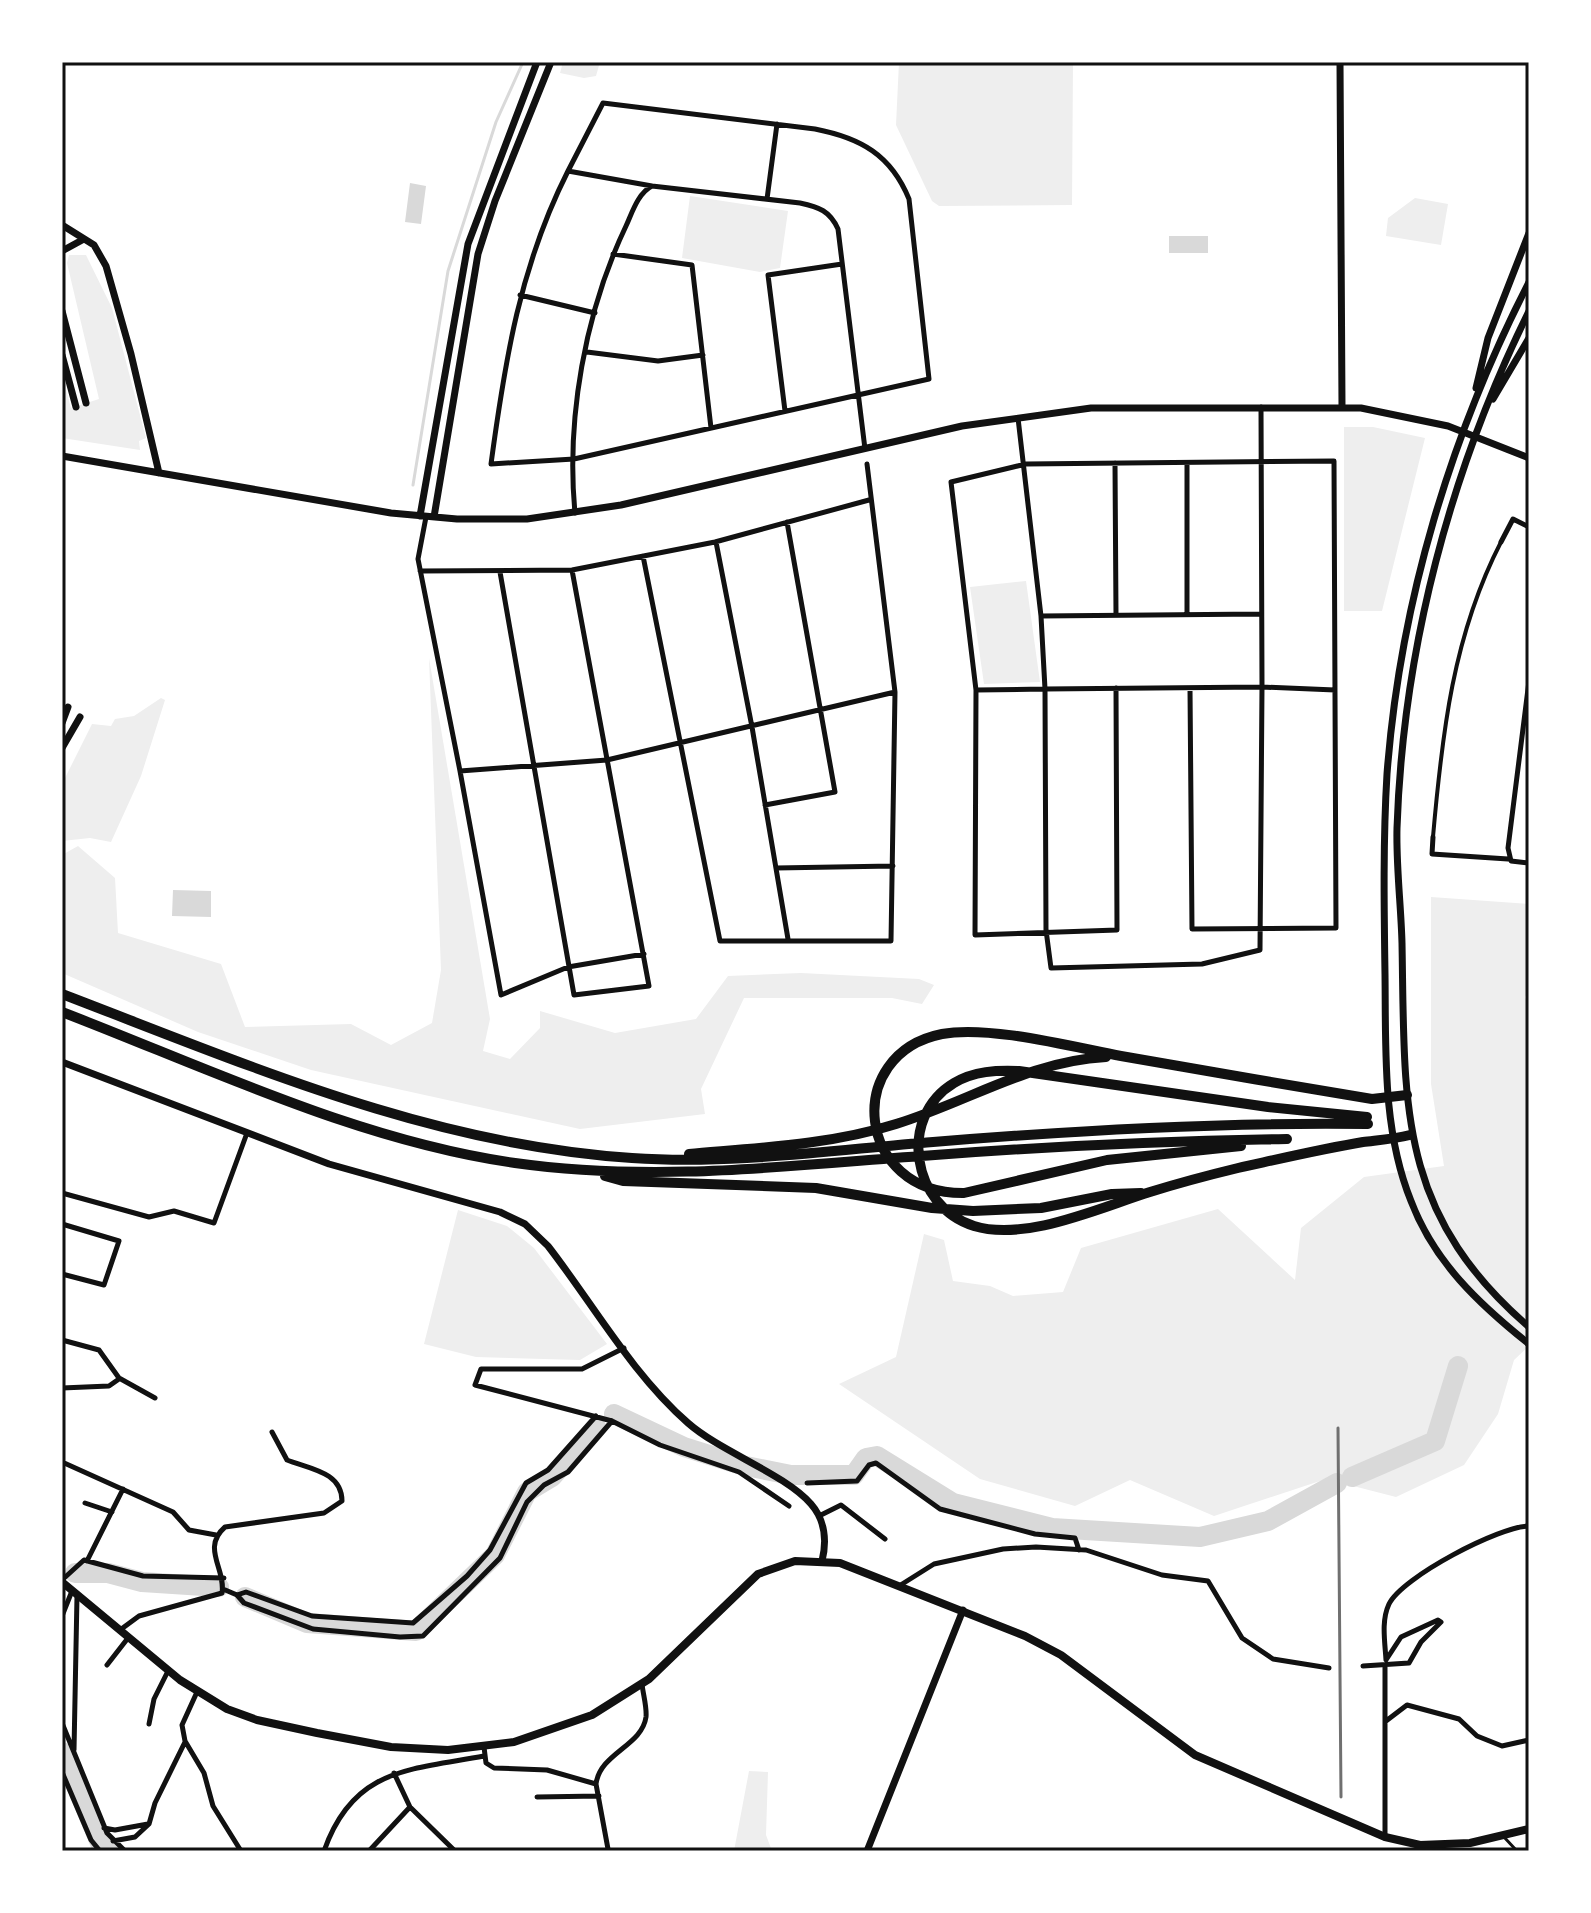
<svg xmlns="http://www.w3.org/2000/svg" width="1591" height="1913" font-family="Signika,sans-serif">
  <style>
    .green { fill: #eee }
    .water { fill: #d9d9d9 }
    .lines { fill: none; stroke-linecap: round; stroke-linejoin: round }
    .stream { stroke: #d9d9d9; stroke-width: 3 }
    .river { stroke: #d9d9d9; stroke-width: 20 }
    .service { stroke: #111; stroke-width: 3 }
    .pedestrian { stroke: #111; stroke-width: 4 }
    .minor { stroke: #111; stroke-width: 5 }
    .tertiary { stroke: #111; stroke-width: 7 }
    .primary { stroke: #111; stroke-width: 8 }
    .motorway { stroke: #111; stroke-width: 10 }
    .rail { stroke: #707070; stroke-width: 3 }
    .neatline { fill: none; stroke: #111; stroke-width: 3 }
  </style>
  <rect width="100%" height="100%" fill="#fff"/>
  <path class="green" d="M563,62H600L596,76L584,78L560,73Z
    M899,62H1073L1072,205L939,206L932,201L896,125Z
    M690,196L788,211L780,268L760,272L682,258Z
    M1415,198L1448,204L1441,245L1386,236L1388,218Z
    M69,255H86L112,308L146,438L139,441L140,450L62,438V376L71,408L99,399L67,263Z
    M1344,427H1373L1425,438L1382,611H1344Z
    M1026,581L1040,682L984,684L970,587Z
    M429,658L490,1019L483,1051L510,1059L540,1028V1011L615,1033L696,1019L728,976L801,973L919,979L934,985L922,1004L892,998H744L701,1089L705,1114L580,1129L311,1070L198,1032L62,973V855L78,846L115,878L118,933L221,964L245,1027L351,1024L391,1045L432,1023L441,970Z
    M161,698L165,700L141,776L111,842L90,838L62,841V784L92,724L111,726L115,719L134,716Z
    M1431,897L1529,904V991L1525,997L1529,1006V1346L1514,1360L1498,1414L1464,1465L1396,1497L1326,1479L1214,1516L1130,1480L1075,1506L980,1479L839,1384L896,1357L924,1234L944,1240L953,1281L990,1286L1013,1296L1063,1292L1081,1248L1218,1209L1295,1280L1301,1228L1364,1177L1444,1166L1431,1084Z
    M458,1210L507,1226L534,1248L607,1344L580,1360L476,1357L424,1344Z
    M749,1771L768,1772L766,1835L772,1851H734Z"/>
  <path class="water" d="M410,183L426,186L421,224L405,222Z
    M1169,236H1208V253H1169Z
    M173,890L211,891V917L172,916Z"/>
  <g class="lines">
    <path class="stream" d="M413,485L448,271L496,122L523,62"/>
    <path class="river" d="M614,1414L684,1447L741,1465L791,1475H854L866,1458L877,1456L953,1503L1052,1528L1200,1537L1268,1521L1337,1483
      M1352,1477L1435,1441L1458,1366
      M75,1573H108L142,1582L219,1587
      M245,1597L307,1623L416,1631L495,1555L527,1492L552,1477L596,1427
      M62,1752L100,1843L110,1851"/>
    <path class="service" d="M1503,1836L1517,1851"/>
    <path class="pedestrian" d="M1433,837C1442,734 1453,635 1501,542"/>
    <path class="minor" d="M568,171L603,103L815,129C861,138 891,155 909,199L929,379L574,459L491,464C505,360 520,266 568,171L652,186
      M767,199L777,124
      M613,254L692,265L711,428
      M520,295L595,313
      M587,352L658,361L703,355
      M785,411L768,275L842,264
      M1018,418L1041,616L1045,689L1262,687L1261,407
      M1115,463L1116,615
      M1187,463V614
      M575,513C566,419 585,312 626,226C632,213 638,193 652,186L800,203C819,207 830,211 838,229L865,449
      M426,517L418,559L460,771L607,760L895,692L867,464
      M716,542L752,727L788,939
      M1501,542L1513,519L1529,527
      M643,556L720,941H891L895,692
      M420,571L572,570L715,542L869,500
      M500,572L574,995L649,986L572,570
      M1041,616L1261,614
      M1529,681L1508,848L1511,861L1529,863
      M1116,688L1117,930L975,935L976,690L951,482L1026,464L1334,461L1336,928L1192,929L1190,688
      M976,690L1045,689L1046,930L1051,968L1202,964L1260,950L1262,687L1335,690
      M460,771L501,995L568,967L644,954
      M765,805L835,792L787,522
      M1433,837L1432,854L1508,859
      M776,868L893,866
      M62,1193L149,1217L174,1211L214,1223L247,1133
      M62,1224L119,1241L104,1285L62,1274
      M62,1340L99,1350L119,1378L155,1398
      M624,1348L582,1369H481L475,1385L612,1421L660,1445L739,1472L789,1506
      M62,1388L109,1386L119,1379
      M62,1454V1462L173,1512L189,1530L216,1535
      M807,1483L857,1481L869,1465L876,1463L940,1509L1035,1534L1075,1538L1079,1550
      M85,1503L112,1512
      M819,1516L841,1505L885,1539
      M87,1561L123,1489
      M62,1580L84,1560L143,1576L224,1578
      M899,1586L934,1564L1003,1549L1036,1547L1086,1550L1162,1575L1208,1581L1242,1638L1273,1659L1329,1668
      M223,1589L237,1595L246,1592L312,1616L413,1623L467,1576L490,1550L526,1483L548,1470L596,1416
      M237,1595L244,1603L313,1629L400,1637L423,1636L500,1558L527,1502L544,1485L568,1472L612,1421
      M62,1616L72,1591
      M120,1630L139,1616L222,1593C226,1569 201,1548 225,1527L324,1513L342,1501C342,1472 310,1469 287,1460L272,1432
      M107,1665L128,1638
      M1363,1666L1409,1663L1421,1642L1441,1622L1438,1620L1401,1637L1386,1660C1385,1642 1381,1621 1389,1604C1402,1577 1500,1526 1529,1526
      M197,1692L182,1725L185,1741L204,1773L213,1806L241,1851
      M1386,1721L1407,1705L1459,1719L1477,1736L1502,1746L1529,1740
      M62,1723L107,1833L125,1851
      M149,1724L154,1699L168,1671
      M484,1747L486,1763L494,1768L547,1770L596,1784C600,1753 642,1746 646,1717C647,1707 643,1694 642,1684
      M74,1750L77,1596
      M62,1772L91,1840L100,1851
      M394,1773L410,1807L455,1851
      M596,1784L608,1849L602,1851
      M537,1797L599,1796
      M104,1828L115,1830L148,1824
      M1385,1837V1665
      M113,1841L135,1837L149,1824L155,1803L185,1742
      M324,1851C353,1768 409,1770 484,1756
      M369,1851L410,1807"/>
    <path class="tertiary" d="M1340,62L1342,407
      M1528,62L1529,63
      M62,225L94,245L106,266L131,354L159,473
      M62,251L84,239
      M1529,282C1451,434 1400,602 1387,774C1383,840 1384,907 1385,974C1386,1050 1382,1129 1411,1201C1434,1262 1479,1304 1529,1344
      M62,311L86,403
      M1529,311C1450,471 1403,649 1397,828C1396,866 1401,905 1402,943C1405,1104 1396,1212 1529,1327
      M62,355L76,407
      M1476,388L1488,338L1529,233
      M1493,399L1529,338
      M62,456L391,513L457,519H527L621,505L962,426L1091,408H1361L1448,426L1529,458
      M420,516L468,244L537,62
      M434,517L478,254L495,201L551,62
      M62,723L68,707
      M62,748L80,717
      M62,1062L329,1164L500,1212L525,1224L548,1246C593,1304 632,1374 688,1423C721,1452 785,1474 811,1504C825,1520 827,1541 822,1561
      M867,1851L963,1610"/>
    <path class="primary" d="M62,1582L180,1680L227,1709L257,1720L317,1733L391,1747L448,1750L514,1742L592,1715L649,1679L758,1574L795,1561L840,1563L1025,1636L1061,1655L1195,1755L1385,1837L1420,1845L1470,1843L1529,1829"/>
    <path class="motorway" d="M62,994C248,1065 431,1145 632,1158C733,1165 833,1150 933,1142C1078,1130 1222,1122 1368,1124
      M62,1012C208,1068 359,1141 515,1163C657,1183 794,1165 935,1155C1052,1146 1169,1141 1287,1139
      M1367,1117L1268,1107L1019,1071C997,1070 974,1071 954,1083C897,1117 912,1207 974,1226C1026,1242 1101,1207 1150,1192C1179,1183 1209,1175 1238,1168C1279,1159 1321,1149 1363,1142C1379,1140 1394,1139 1410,1135
      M1241,1146L1107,1160L964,1193C856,1194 842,1054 942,1034C989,1025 1073,1047 1121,1056C1205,1071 1288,1085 1372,1099L1407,1095
      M689,1154C757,1148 830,1145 896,1124C968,1102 1029,1061 1106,1057
      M605,1176L623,1181L816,1188L932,1208L973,1211L1041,1208L1112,1194L1141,1193"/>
    <path class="rail" d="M1338,1428L1341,1797"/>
  </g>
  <rect width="1591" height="1913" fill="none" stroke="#ffffff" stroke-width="128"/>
  <rect x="64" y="64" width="1463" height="1785" class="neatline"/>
</svg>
